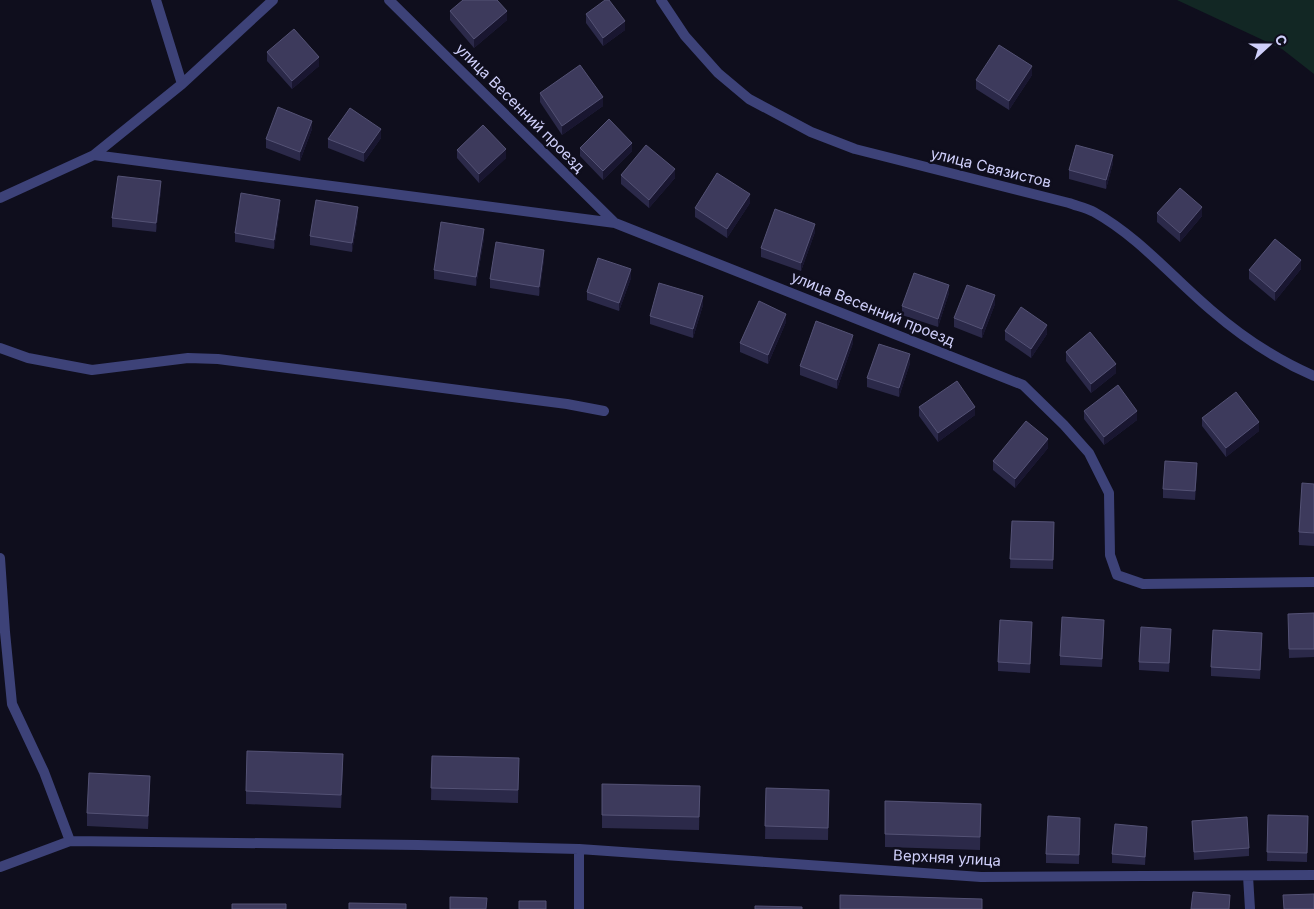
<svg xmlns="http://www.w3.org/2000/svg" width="1314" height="909" font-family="Inter,sans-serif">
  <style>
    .green { fill: #122724 }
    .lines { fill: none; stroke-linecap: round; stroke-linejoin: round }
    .service { stroke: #3d4278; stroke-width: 10 }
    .minor { stroke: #3d4278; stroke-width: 10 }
    .wall { fill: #2b2949 }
    .shaded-wall { fill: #191630 }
    .building { fill: #3d3a5c; stroke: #545275 }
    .labels { text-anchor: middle; stroke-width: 5; stroke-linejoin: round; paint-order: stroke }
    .street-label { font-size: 15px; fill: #cfcffa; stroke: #0f0e1d }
  </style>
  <rect width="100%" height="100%" fill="#0f0e1d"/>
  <path class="green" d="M1177,0H1314V74L1282,49Z"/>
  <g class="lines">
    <path class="service" d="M0,348L28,358L92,370L188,358L218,359L567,404L604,411"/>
    <path class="minor" d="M156,0L182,84
      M389,0L615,223L1023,385L1064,425L1089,453L1109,493L1110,555L1117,575L1143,584L1314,582
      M661,0L685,36L718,73L749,99L811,132L855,149L1069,203C1077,206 1087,208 1094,212C1139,237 1173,278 1211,310C1241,336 1277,360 1314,376
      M94,155L182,84L273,0
      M0,198L94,155L615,223
      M0,558L5,632L12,704L44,772L70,841
      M579,849L981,877L1314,875
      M0,867L70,841L418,845L579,849V909
      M1248,876L1250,909"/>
  </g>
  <path class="wall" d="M450,11L507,20L474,48L450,20Z
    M586,14L625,30L603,46L586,23Z
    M267,52L319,66L292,89L267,61Z
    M1032,75L1009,110L976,89V80Z
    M540,93L603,106L562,135L540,102Z
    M312,129L300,161L266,148V139Z
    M381,138L364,162L328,148V139Z
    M580,148L632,151L603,180L580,156Z
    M457,150L506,158L479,183L457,158Z
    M1113,163L1106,189L1069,179V170Z
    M621,175L675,178L649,208L621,184Z
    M161,190L156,232L112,227V218Z
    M750,203L727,238L695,217V208Z
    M280,208L274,249L235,242V233Z
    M1157,213L1202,216L1180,242L1157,222Z
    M358,215L352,252L310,245V236Z
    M815,232L801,271L761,257V248Z
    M484,238L476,286L434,279V270Z
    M544,259L539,296L490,288V279Z
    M1301,269L1275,301L1249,279V270Z
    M631,278L619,311L587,300V292Z
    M949,293L938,327L902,315V306Z
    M995,304L982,338L954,327V318Z
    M703,305L693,338L650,324V316Z
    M786,322L768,364L740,352V343Z
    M1005,331L1047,334L1031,358L1005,340Z
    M853,343L837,389L800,375V366Z
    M1066,352L1116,373L1091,393L1066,361Z
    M910,363L899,397L867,387V378Z
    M919,407L975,415L938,442L919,416Z
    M1084,411L1137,420L1104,445L1084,419Z
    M1202,418L1259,431L1226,457L1202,426Z
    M1048,448L1015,488L993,470V461Z
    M1197,472L1195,500L1163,498V489Z
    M1314,484V546L1299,545V532Z
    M1012,521L1054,522L1053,569L1010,568Z
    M1314,613V657L1289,658L1288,623Z
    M1104,628L1102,667L1060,665V656Z
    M1032,630L1030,673L998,671V662Z
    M1171,638L1169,672L1139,670V662Z
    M1262,642L1260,679L1211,676V667Z
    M432,756L519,758L518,803L431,800Z
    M343,767L341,808L246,804V791Z
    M602,784L700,786L699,830L602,828Z
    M766,788L829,790L828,840L765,839Z
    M150,789L148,829L87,826V813Z
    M885,801L981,804L980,850L885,847Z
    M1268,815L1308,816L1307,862L1267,861Z
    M1080,818L1079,864L1046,863V854Z
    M1192,821L1249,848V856L1194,860Z
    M1147,835L1145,865L1112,863V854Z"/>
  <path class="shaded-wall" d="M507,11V20L474,48V39Z
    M625,21V30L603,46V38Z
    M319,57V66L292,89V81Z
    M1032,66V75L1009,110V101Z
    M603,97V106L562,135V126Z
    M312,121V129L300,161V152Z
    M381,129V138L364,162V153Z
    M632,143V151L603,180V171Z
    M506,149V158L479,183V174Z
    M1113,155V163L1106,189V180Z
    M675,169V178L649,208V200Z
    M161,181V190L156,232V223Z
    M750,194V203L727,238V229Z
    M280,200V208L274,249V240Z
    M358,207V215L352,252V243Z
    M1202,207V216L1180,242V233Z
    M815,224V232L801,271V263Z
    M484,229V238L476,286V277Z
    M544,250V259L539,296V287Z
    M1301,260V269L1275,301V292Z
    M631,269V278L619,311V303Z
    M949,285V293L938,327V319Z
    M995,295V304L982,338V329Z
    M703,296V305L693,338V329Z
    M786,314V322L768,364V355Z
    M1047,325V334L1031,358V349Z
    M853,335V343L837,389V380Z
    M910,354V363L899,397V388Z
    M1116,364V373L1091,393V384Z
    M975,407V415L938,442V433Z
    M1137,411V420L1104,445V437Z
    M1259,422V431L1226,457V448Z
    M1048,439V448L1015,488V479Z
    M150,776V789L148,829V816Z
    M1147,827V835L1145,865V857Z"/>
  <path class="building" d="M463,0H497L507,11L474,39L450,11Z
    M605,0H609L625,21L603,38L586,14Z
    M294,29L319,57L292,81L267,52Z
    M999,45L1032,66L1009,101L976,80Z
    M580,65L603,97L562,126L540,93Z
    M278,107L312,121L300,152L266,139Z
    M350,108L381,129L364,153L328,139Z
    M609,119L632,143L603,171L580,148Z
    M483,125L506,149L479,174L457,150Z
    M646,145L675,169L649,200L621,175Z
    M1076,145L1113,155L1106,180L1069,170Z
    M717,173L750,194L727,229L695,208Z
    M118,176L161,181L156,223L112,218Z
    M1180,188L1202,207L1180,233L1157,213Z
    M241,193L280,200L274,240L235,233Z
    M316,200L358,207L352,243L310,236Z
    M775,209L815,224L801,263L761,248Z
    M441,222L484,229L476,277L434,270Z
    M1275,239L1301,260L1275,292L1249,270Z
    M496,242L544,250L539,287L490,279Z
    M598,258L631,269L619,303L587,292Z
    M914,273L949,285L938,319L902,306Z
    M659,283L703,296L693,329L650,316Z
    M967,285L995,295L982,329L954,318Z
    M759,301L786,314L768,355L740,343Z
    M1021,307L1047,325L1031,349L1005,331Z
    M816,321L853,335L837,380L800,366Z
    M1090,332L1116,364L1091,384L1066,352Z
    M879,344L910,354L899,388L867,378Z
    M957,381L975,407L938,433L919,407Z
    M1118,385L1137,411L1104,437L1084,411Z
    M1236,392L1259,422L1226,448L1202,418Z
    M1026,421L1048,439L1015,479L993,461Z
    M1165,461L1197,463L1195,491L1163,489Z
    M1302,483L1314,484V533L1299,532Z
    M1012,521L1054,522L1053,560L1010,559Z
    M1314,613V649H1289L1288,614Z
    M1062,617L1104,620L1102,659L1060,656Z
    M1000,620L1032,622L1030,664L998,662Z
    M1141,627L1171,629L1169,663L1139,662Z
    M1213,630L1262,633L1260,670L1211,667Z
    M247,751L343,754L341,795L246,791Z
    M432,756L519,758L518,790L431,788Z
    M89,773L150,776L148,816L87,813Z
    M602,784L700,786L699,817L602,815Z
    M766,788L829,790L828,828L765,826Z
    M885,801L981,804L980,837L885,834Z
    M1268,815L1308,816L1307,853L1267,852Z
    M1048,816L1080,818L1079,855L1046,854Z
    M1247,817L1249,848L1194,852L1192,821Z
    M1115,824L1147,827L1145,857L1112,854Z
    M1193,892L1230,895L1229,909H1191Z
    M1314,894V909H1284L1283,895Z
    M840,895L982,899V909H840Z
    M450,897L487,898L486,909H450Z
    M519,901H546V909H519Z
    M349,903L406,904V909H349Z
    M232,904H286V909H232Z
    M755,906L802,907V909H755Z"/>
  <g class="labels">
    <g class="street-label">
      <text transform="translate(520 108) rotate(45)" y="5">улица Весенний проезд</text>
      <text transform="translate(991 168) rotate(14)" y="5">улица Связистов</text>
      <text transform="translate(873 309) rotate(22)" y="5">улица Весенний проезд</text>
      <text transform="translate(947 858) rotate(3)" y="5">Верхняя улица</text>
    </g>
  </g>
  <g transform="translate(1269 45) rotate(69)" stroke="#0f0e1d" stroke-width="4" paint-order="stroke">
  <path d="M0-4L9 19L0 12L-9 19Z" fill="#cfcffa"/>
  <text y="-8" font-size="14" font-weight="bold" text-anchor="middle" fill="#cfcffa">С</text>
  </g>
</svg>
